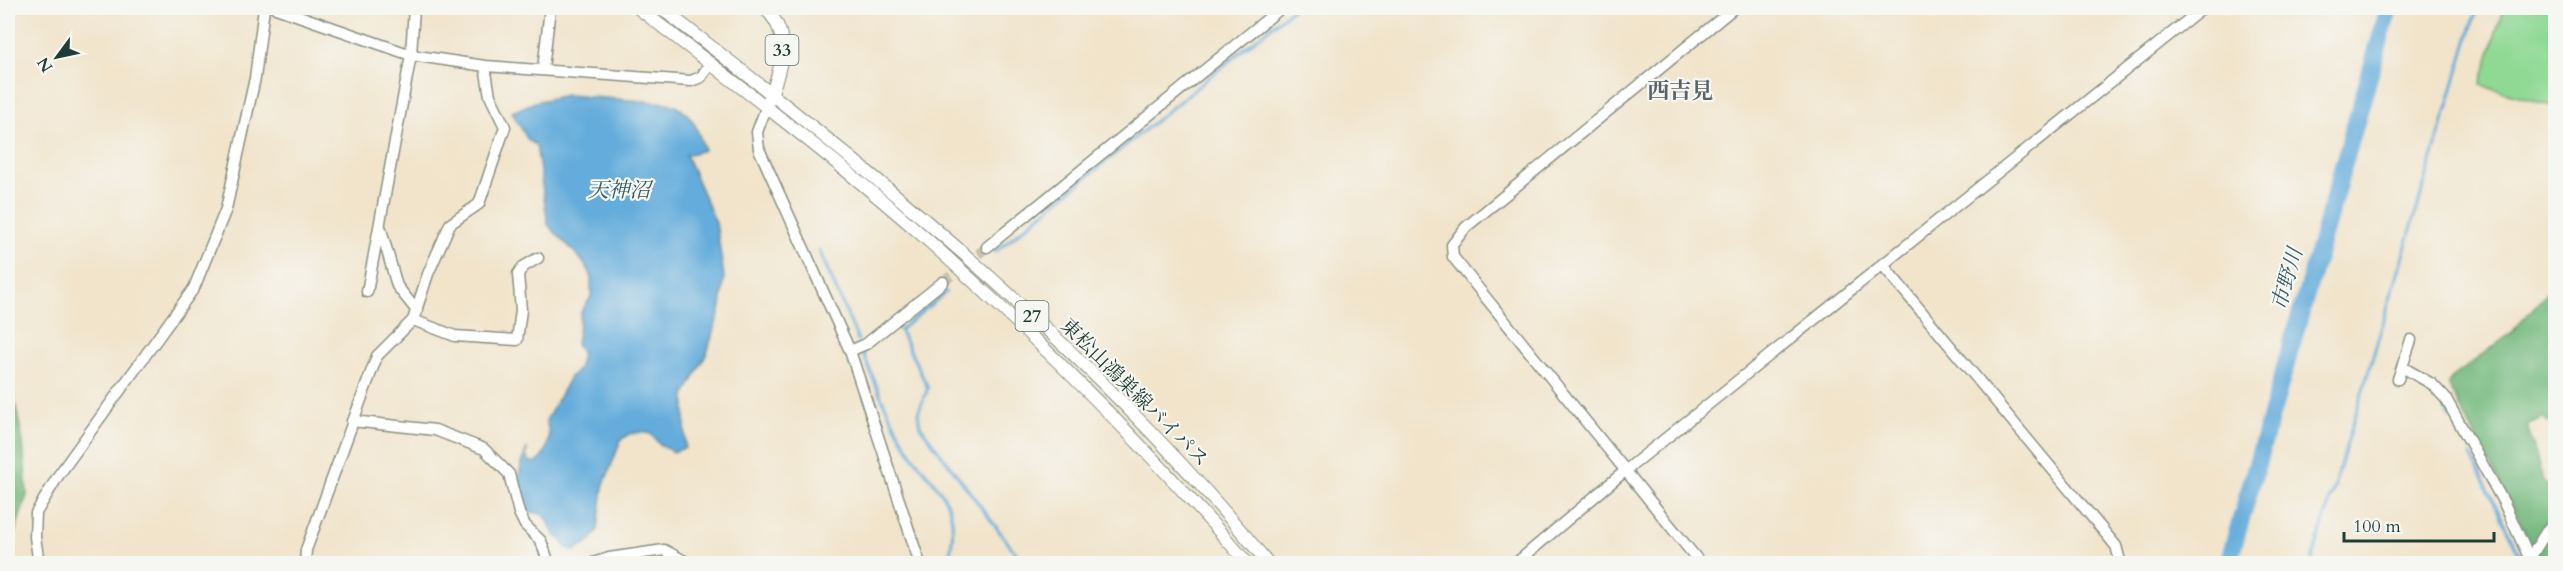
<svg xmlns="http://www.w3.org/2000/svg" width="2563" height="571" font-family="Cardo,'Noto Serif JP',serif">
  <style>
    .green { fill: #90d994; stroke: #588b64; stroke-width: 1.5 }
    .forest { fill: #74b97e; stroke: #4a7b59; stroke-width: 1.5 }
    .water { fill: #63acdb; stroke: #417488; stroke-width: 1.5 }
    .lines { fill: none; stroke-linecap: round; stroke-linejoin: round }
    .stream { stroke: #63acdb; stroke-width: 3 }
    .river { stroke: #63acdb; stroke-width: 18 }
    .minor-tunnel { stroke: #c7c3ad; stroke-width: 10; stroke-dasharray: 10 5; stroke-linecap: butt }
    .minor-casing { stroke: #889080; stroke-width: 13 }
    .major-casing { stroke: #889080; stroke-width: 14 }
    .minor { stroke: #fff; stroke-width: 10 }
    .major { stroke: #fff; stroke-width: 12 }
    .labels { text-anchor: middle; stroke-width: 4.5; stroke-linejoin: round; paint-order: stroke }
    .shield { fill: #f6f6f2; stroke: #60746d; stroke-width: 1.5 }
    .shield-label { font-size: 18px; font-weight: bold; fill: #1f3d34 }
    .street-label { font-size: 20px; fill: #1f3d34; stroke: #f6f6f2 }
    .water-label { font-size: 21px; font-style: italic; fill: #335e66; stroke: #f6f6f2 }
    .quarter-label { font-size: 22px; font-weight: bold; fill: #596269; stroke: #f6f6f2 }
  </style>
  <rect width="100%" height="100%" fill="#f6f6f2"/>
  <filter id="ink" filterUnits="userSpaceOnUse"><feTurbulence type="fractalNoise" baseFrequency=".0167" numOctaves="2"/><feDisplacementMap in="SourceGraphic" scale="12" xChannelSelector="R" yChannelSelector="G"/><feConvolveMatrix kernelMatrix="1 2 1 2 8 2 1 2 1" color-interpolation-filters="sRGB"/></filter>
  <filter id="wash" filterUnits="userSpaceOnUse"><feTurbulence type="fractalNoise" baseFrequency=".008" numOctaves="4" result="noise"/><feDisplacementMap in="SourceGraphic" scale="24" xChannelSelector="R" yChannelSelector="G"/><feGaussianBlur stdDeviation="1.35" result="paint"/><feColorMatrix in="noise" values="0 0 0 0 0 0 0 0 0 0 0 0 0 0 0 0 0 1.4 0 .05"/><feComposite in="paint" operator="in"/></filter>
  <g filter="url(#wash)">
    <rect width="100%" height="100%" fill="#f1e4cb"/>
    <path class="green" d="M2503,8H2555V107L2481,85Z"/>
    <path class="forest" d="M2555,284V420L2548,422L2543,417L2527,425L2543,481L2555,494V563H2539L2533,547L2448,384L2453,377L2510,334Z
      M8,366L23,442L27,495L8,553Z"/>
    <path class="water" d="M566,95L668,103C693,112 697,126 704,150L686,155L716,223L724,277L721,307L707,353L685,395V448L673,452L660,445L651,434L642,432L629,434L621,440L603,487L598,529L591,540L574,551L565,547L562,540C543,532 559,512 526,512C514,489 518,472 527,448L526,457L529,461L536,463C548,454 552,435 546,421L570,377L578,370L582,354L576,344L581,312L591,297V279L589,270L579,257L548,225L536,145L528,140L512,112L535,102Z"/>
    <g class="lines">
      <path class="stream" d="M819,250L858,340
        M995,252L1294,8
        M946,292L900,330L928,388L918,413L920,426L1024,564
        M863,353C877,388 890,420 911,453C921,469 938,484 946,501C956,519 953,545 947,564
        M2410,378L2438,398L2450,417
        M2471,455L2524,564
        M2311,564L2477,8"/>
      <path class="river" d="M2228,564L2389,8"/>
    </g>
  </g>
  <g filter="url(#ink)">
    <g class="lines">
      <path class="minor-tunnel" d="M943,282L987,247"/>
      <g class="minor-casing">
        <path id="minor" d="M276,8L411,55L485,66L691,81L701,77L710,64
          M543,69L550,8
          M766,108L757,132L759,149L850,351L920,564
          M380,226L397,286L417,311
          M987,247L1281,8
          M1882,264L2116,546L2119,557L2117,564
          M367,292L411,55L414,8
          M413,320L455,336L517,340L521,310L518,274L523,267L538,258
          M850,351L866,344L943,282
          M2402,367L2432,384L2446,399L2504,503L2532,564
          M2398,379L2411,340
          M352,421L435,430L484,449L509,474L519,513L525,525L541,541L549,564
          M2530,558L2548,529L2556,524
          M39,564L35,537L36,513L58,476L194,288L226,209L255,78L264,8
          M305,564L306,550L377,356L413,320L428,274L450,224L479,204L505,127L490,96L485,66
          M590,564L609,558L664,550L690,564
          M1515,564L1625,471L2203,8
          M1701,564L1453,257L1452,245L1466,227L1734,8"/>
      </g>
      <g class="major-casing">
        <path id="major" d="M638,8C734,82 831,155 922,235C1037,337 1147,447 1248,564
          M661,8C879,175 1093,351 1269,564
          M764,8C793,32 781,70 769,100"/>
      </g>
      <use href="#minor" class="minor"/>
      <use href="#major" class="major"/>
    </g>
  </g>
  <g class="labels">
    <g class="shield">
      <rect x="765.5" y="35" width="33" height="30" rx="4.5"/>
      <rect x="1015.5" y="301" width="33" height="30" rx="4.5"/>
    </g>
    <g class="shield-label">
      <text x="782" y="56">33</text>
      <text x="1032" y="322">27</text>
    </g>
    <g class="street-label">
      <text transform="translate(1135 392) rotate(45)" y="7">東松山鴻巣線バイパス</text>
    </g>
    <g class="water-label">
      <text x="619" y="197">天神沼</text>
      <text transform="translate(2287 279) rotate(-74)" y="7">市野川</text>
    </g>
    <g class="quarter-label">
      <text x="1680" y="98">西吉見</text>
    </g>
  </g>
  <rect width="2563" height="571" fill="none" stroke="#f6f6f2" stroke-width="30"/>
  <g transform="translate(57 57) rotate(237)" stroke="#f6f6f2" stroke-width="4.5" paint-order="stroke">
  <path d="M0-4.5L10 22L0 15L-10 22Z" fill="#1f3d34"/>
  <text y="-9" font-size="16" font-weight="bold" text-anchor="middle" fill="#1f3d34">N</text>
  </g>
  <path d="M2344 532v9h150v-9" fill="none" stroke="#1f3d34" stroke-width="3"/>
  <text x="2353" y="532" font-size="18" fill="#1f3d34" stroke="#f6f6f2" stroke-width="4.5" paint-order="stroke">100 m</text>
</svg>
